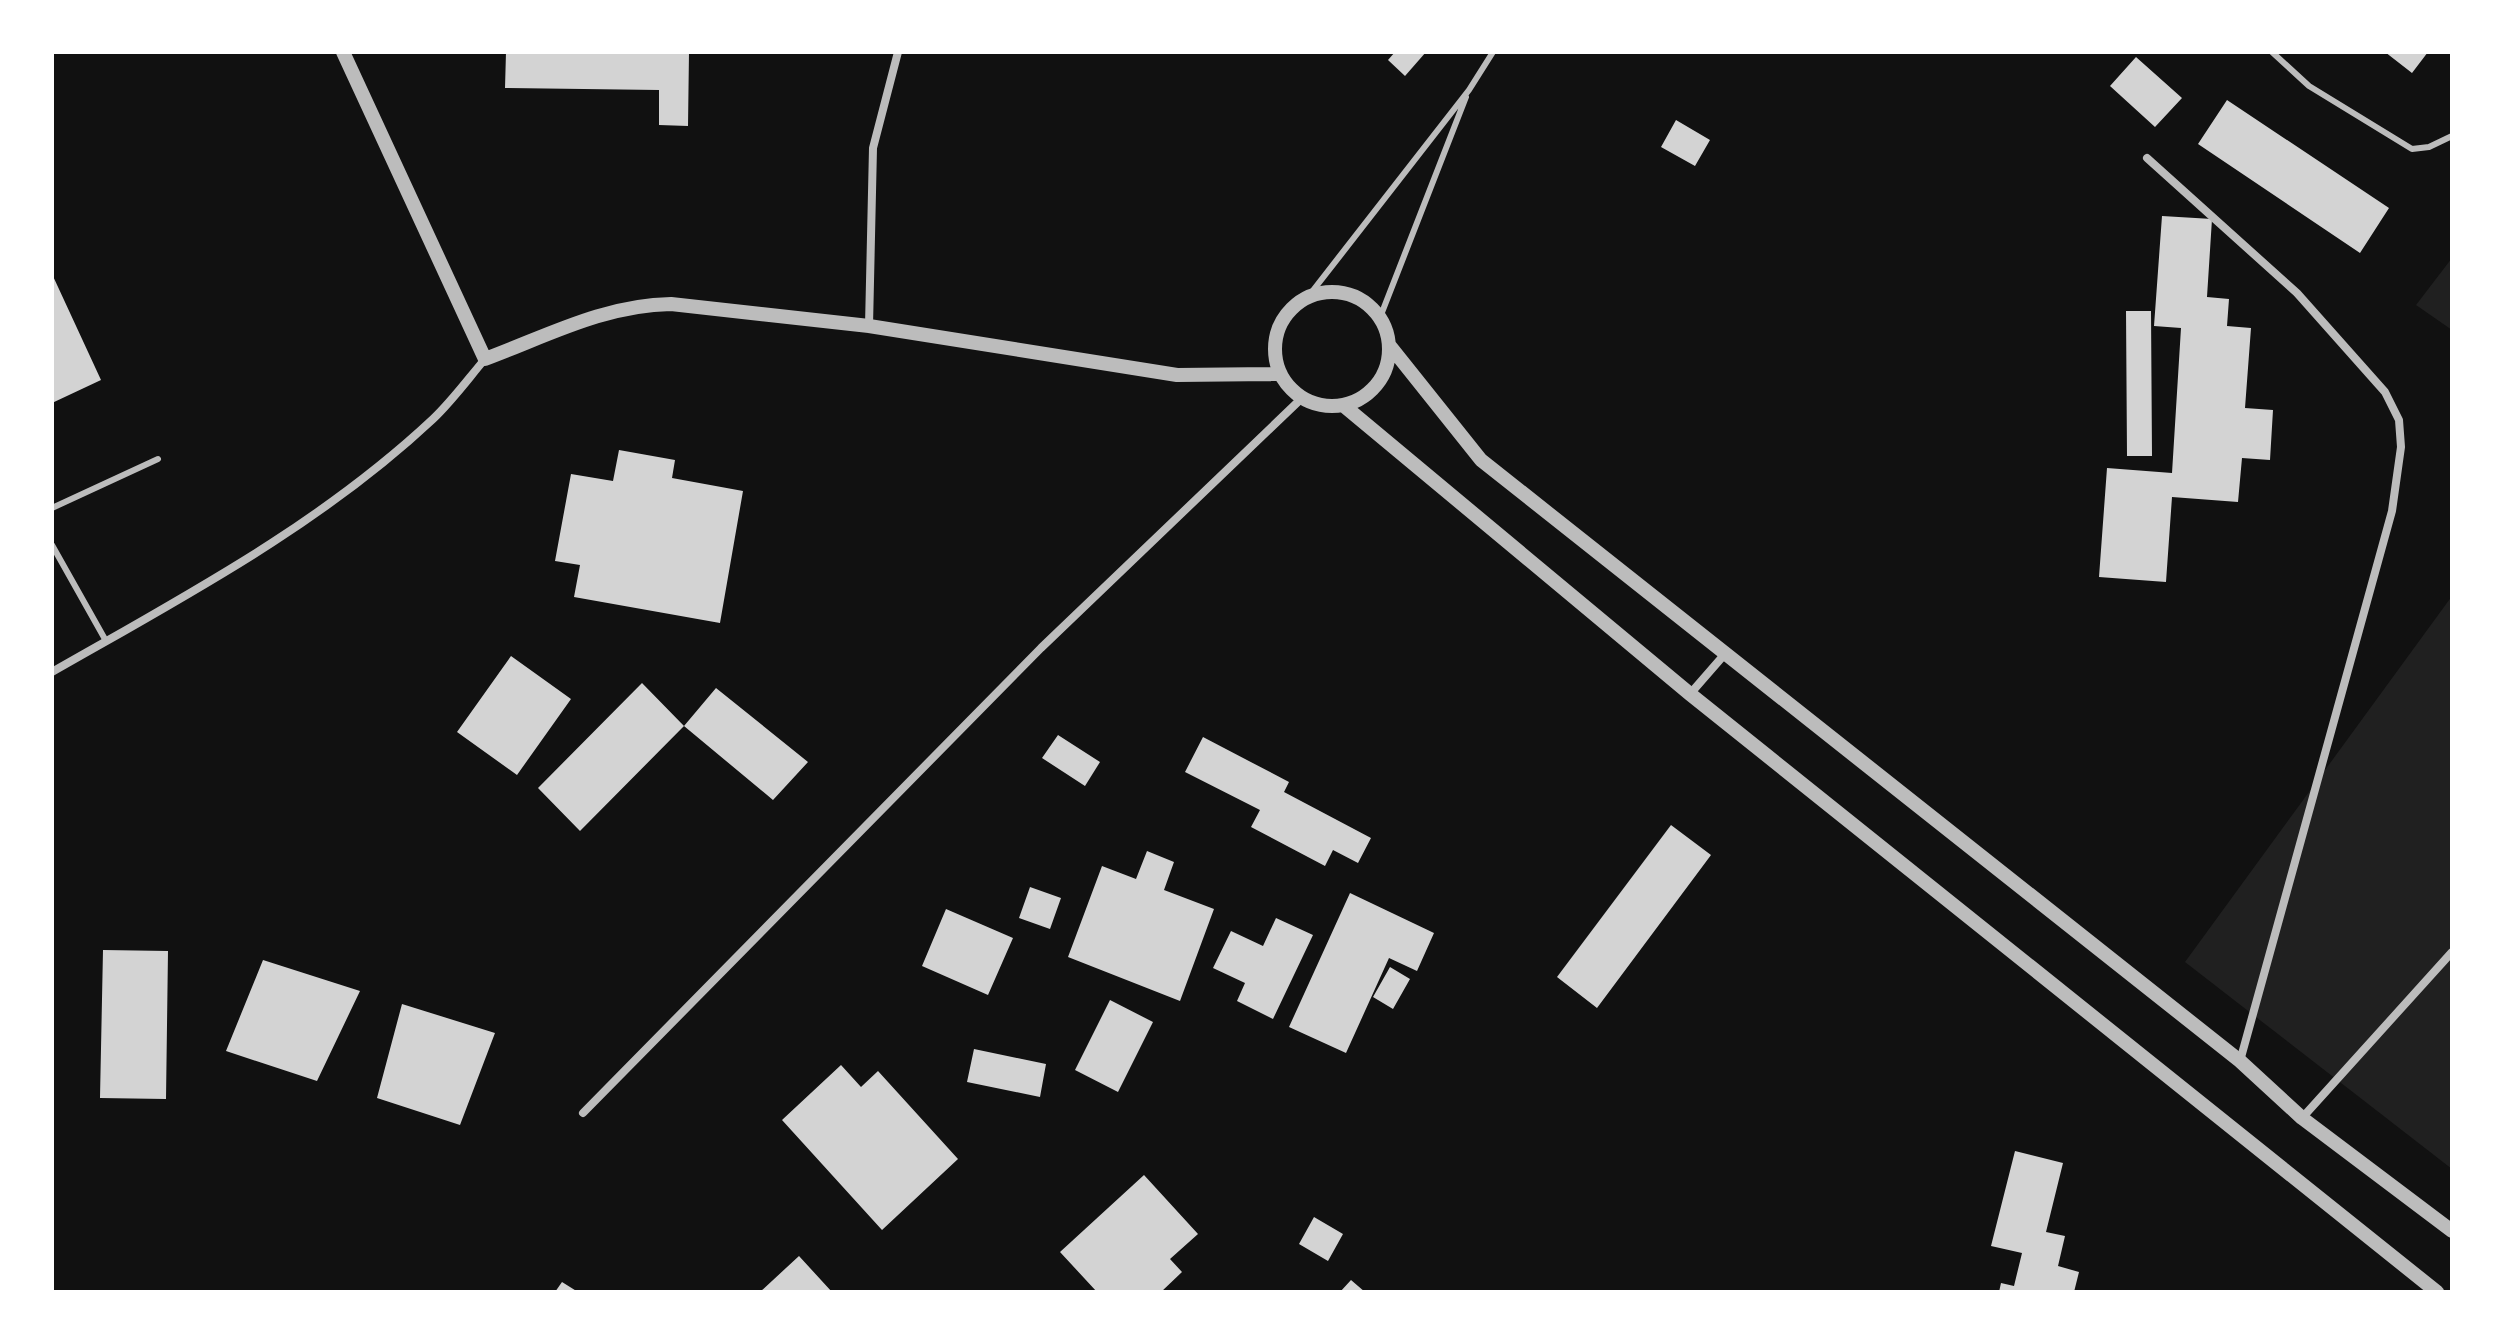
<svg xmlns="http://www.w3.org/2000/svg" width="2504" height="1344" font-family="'Fira Sans',sans-serif">
  <style>
    .green { fill: #202020 }
    .building { fill: #d3d3d3 }
    .lines { fill: none; stroke-linecap: round; stroke-linejoin: round }
    .service { stroke: #bcbcbc; stroke-width: 6 }
    .minor { stroke: #bcbcbc; stroke-width: 8 }
    .tertiary { stroke: #bcbcbc; stroke-width: 14 }
  </style>
  <rect width="100%" height="100%" fill="#111"/>
  <path class="green" d="M2452,258V330L2416,305Z
    M2452,596V1169L2185,962Z"/>
  <path class="building" d="M506,52H689L688,126L659,125V90L505,88Z
    M1395,52H1426L1405,76L1388,60Z
    M2385,52H2428L2412,73Z
    M2136,57L2182,98L2155,127L2110,86Z
    M2227,100L2389,208L2360,253L2198,144Z
    M1676,120L1710,140L1695,166L1661,147Z
    M2162,216L2212,219L2207,297L2229,299L2227,326L2251,328L2245,408L2273,410L2270,460L2242,458L2238,502L2172,497L2166,582L2099,577L2107,468L2172,473L2181,328L2154,326Z
    M52,274L101,380L52,403Z
    M2126,311H2151L2152,456H2127Z
    M619,450L675,460L672,478L743,491L720,623L574,597L580,565L555,561L571,474L613,481Z
    M511,656L571,699L517,775L457,732Z
    M642,683L684,726L580,831L538,788Z
    M716,688L808,762L773,800L684,726Z
    M1058,735L1100,762L1085,786L1042,758Z
    M1203,737L1289,782L1284,792L1371,838L1358,863L1333,850L1325,866L1251,827L1260,810L1185,772Z
    M1671,825L1711,855L1597,1008L1557,977Z
    M1147,851L1174,862L1164,890L1214,909L1180,1001L1068,957L1102,866L1136,879Z
    M1030,887L1061,898L1050,929L1019,918Z
    M1350,893L1434,933L1417,971L1389,958L1346,1053L1289,1027Z
    M946,909L1013,938L988,995L922,966Z
    M1276,918L1313,935L1273,1019L1237,1001L1245,983L1213,968L1231,931L1263,946Z
    M103,950L168,951L166,1099L100,1098Z
    M263,960L360,991L317,1081L226,1051Z
    M1390,967L1410,979L1393,1009L1373,997Z
    M1110,1000L1153,1022L1118,1092L1075,1070Z
    M402,1004L495,1033L460,1125L377,1098Z
    M974,1049L1046,1064L1040,1097L967,1082Z
    M841,1065L861,1087L878,1071L958,1159L882,1230L782,1120Z
    M2015,1151L2063,1163L2046,1232L2065,1236L2058,1266L2079,1272L2074,1292H1999L2001,1283L2014,1286L2022,1253L1991,1246Z
    M1144,1175L1198,1234L1170,1259L1182,1272L1161,1292H1097L1060,1252Z
    M1314,1217L1343,1234L1328,1261L1299,1244Z
    M799,1256L832,1292H760Z
    M1351,1280L1365,1292H1340Z
    M562,1282L578,1292H555Z"/>
  <g class="lines">
    <path class="service" d="M2272,52L2309,86L2412,149L2429,147L2452,136
      M1311,293L1469,90L1493,52
      M1381,315L1466,97
      M52,508L158,459
      M52,545L106,641"/>
    <path class="minor" d="M2147,158L2297,293L2385,392L2399,420L2401,447L2392,511L2240,1061
      M869,326L873,148L898,52
      M52,672C185,596 320,525 433,419C452,401 468,379 485,359
      M1690,694L1724,655
      M583,1113L1041,648L1302,398
      M2302,1118L2452,952"/>
    <path class="tertiary" d="M343,52L485,359C547,336 604,305 671,304L869,326L1177,375L1280,374
      M1275 349a57 57 0 1 1 114 0a57 57 0 1 1-114 0Z
      M1390,346L1481,460L2240,1061L2302,1118L2452,1231
      M1343,405L1690,694L2437,1292"/>
  </g>
  <rect width="2504" height="1344" fill="none" stroke="#ffffff" stroke-width="108"/>
</svg>
